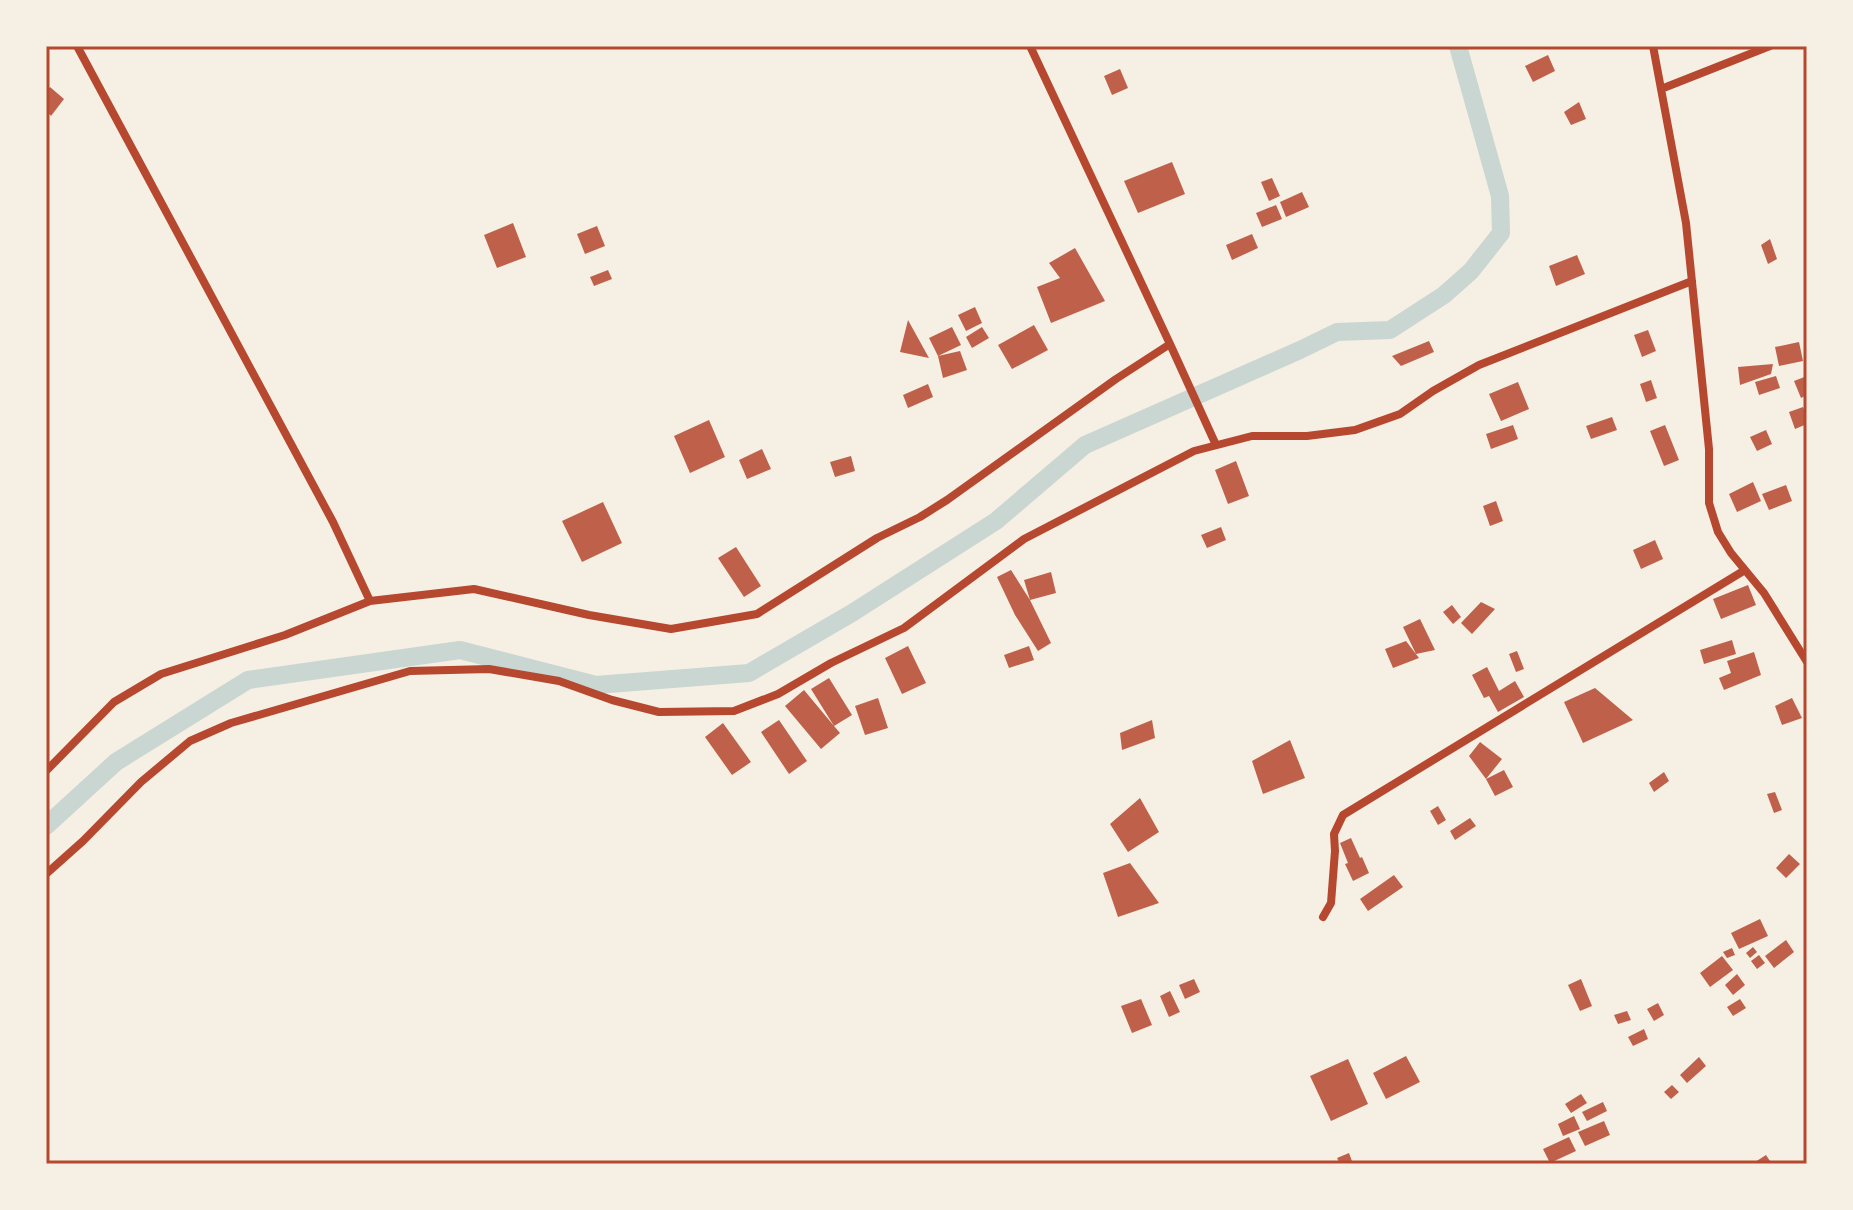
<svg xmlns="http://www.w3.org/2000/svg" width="1853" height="1210" font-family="'DejaVu Sans',sans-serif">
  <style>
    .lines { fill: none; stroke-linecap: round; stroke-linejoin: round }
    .canal { stroke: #c9d6d2; stroke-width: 18 }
    .building { fill: #bf614a }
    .minor { stroke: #b5482f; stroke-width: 8 }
    .neatline { fill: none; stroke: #b5482f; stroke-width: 3 }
  </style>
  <rect width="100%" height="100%" fill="#f6efe4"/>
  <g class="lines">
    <path class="canal" d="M46,826L116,762L248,680L460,650L596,685L749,673L852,613L996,521L1085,445L1300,350L1337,332L1390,330L1444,295L1471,271L1501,233L1500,196L1458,46"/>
  </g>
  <path class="building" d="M1548,55L1555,71L1533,82L1525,66Z
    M1120,69L1128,88L1112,95L1104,76Z
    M50,87L64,99L51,116L46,110V92Z
    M1579,102L1586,119L1571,125L1564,112Z
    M1172,162L1185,194L1138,213L1124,181Z
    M1272,178L1280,196L1269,201L1261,182Z
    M1302,192L1309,207L1286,217L1280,202Z
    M1276,205L1282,219L1262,227L1256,213Z
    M513,223L526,257L497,268L484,235Z
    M597,226L605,246L585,254L577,234Z
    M1252,234L1258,248L1232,260L1226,245Z
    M1770,239L1777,259L1768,264L1761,245Z
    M1075,248L1105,301L1051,323L1037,287L1060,278L1049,263Z
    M1577,255L1585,274L1556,286L1549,266Z
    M608,270L612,279L594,286L590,277Z
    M975,307L982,323L966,331L958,315Z
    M908,320L929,358L900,352Z
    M1034,325L1048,350L1012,369L998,345Z
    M952,327L961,345L938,356L929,338Z
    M982,327L989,338L972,348L966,337Z
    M1648,330L1656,351L1642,357L1634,335Z
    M1429,341L1434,352L1401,366L1392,356Z
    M1799,342L1803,361L1779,366L1775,347Z
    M960,351L967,370L943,378L938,356Z
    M1773,364L1771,374L1740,385L1738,367Z
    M1776,376L1780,388L1759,395L1755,382Z
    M1807,376V395L1801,398L1794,381Z
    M1651,380L1657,398L1646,402L1640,384Z
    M1518,382L1529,409L1501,421L1489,394Z
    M928,384L933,397L908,408L903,395Z
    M1803,407L1807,417V424L1795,429L1789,412Z
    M1612,417L1617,430L1591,439L1586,426Z
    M709,420L725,457L690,473L674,436Z
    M1513,425L1518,439L1491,449L1486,434Z
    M1665,425L1679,460L1664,466L1650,431Z
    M1766,430L1772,444L1757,451L1750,437Z
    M762,449L771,469L747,479L739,460Z
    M851,456L855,471L835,477L830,462Z
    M1236,461L1249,496L1228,504L1215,470Z
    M1753,482L1761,501L1737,512L1729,494Z
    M1786,485L1792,501L1769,510L1762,494Z
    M1496,501L1503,521L1490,526L1483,506Z
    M603,502L622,543L582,562L562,521Z
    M1221,527L1226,540L1207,548L1201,535Z
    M1655,540L1663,559L1641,569L1633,550Z
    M736,547L761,586L744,597L718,558Z
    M1011,570L1030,600L1024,580L1051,572L1056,593L1030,600L1051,643L1038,651L1015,615L997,577Z
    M1748,585L1756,605L1721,619L1713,599Z
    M1481,602L1495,609L1472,634L1461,623Z
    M1452,605L1461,617L1453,624L1443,612Z
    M1420,619L1435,650L1416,654L1403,627Z
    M1732,640L1736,654L1704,664L1700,650Z
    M1406,641L1419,658L1393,668L1385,649Z
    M908,646L926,683L902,694L885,658Z
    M1029,646L1034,660L1009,668L1004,655Z
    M1517,651L1524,669L1516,672L1509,654Z
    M1754,652L1761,675L1724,690L1719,678L1731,673L1727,661Z
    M1487,667L1499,691L1515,681L1524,697L1498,712L1489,696L1484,698L1472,675Z
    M829,678L852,715L834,726L840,733L821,749L785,706L804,690L834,726L811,689Z
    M1595,688L1633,720L1583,743L1564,702Z
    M878,698L888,728L865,735L855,706Z
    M1792,698L1802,718L1782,725L1775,706Z
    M779,720L807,761L789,774L761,732Z
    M1152,720L1155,738L1122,750L1120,733Z
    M723,723L751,762L732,775L705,737Z
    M1290,740L1305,778L1263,794L1252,761Z
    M1480,742L1502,759L1486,779L1469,756Z
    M1504,770L1513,787L1495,796L1486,779Z
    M1664,772L1669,781L1654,792L1649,783Z
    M1775,792L1782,810L1774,813L1767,794Z
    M1140,798L1159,832L1128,852L1110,824Z
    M1438,806L1446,820L1438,825L1430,811Z
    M1470,818L1476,826L1455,840L1450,831Z
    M1351,838L1360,858L1362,857L1369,873L1353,881L1345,864L1348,863L1340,843Z
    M1789,854L1800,864L1786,878L1776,868Z
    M1130,863L1159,903L1118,917L1103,873Z
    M1394,875L1403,887L1368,911L1360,899Z
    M1760,919L1768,936L1739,949L1731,933Z
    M1786,940L1794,952L1774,968L1765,956Z
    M1753,947L1757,952L1750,958L1746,953Z
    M1732,948L1735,955L1727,958L1723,952Z
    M1759,955L1765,963L1757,969L1751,961Z
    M1722,956L1733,970L1710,987L1700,973Z
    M1737,974L1745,985L1733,995L1725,985Z
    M1194,979L1200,992L1185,999L1179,985Z
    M1581,979L1592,1006L1580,1011L1568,985Z
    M1170,991L1180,1012L1169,1017L1160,996Z
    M1141,999L1152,1025L1132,1033L1121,1006Z
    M1740,999L1746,1008L1733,1016L1727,1007Z
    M1658,1003L1664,1015L1654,1021L1647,1009Z
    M1627,1011L1631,1020L1618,1024L1614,1015Z
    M1644,1029L1648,1039L1633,1046L1628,1037Z
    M1406,1056L1420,1082L1386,1099L1373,1073Z
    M1699,1057L1706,1066L1687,1083L1680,1075Z
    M1348,1059L1368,1104L1331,1121L1310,1076Z
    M1672,1085L1679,1092L1671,1099L1664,1092Z
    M1581,1094L1587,1103L1571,1113L1565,1104Z
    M1603,1102L1607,1111L1587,1121L1582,1112Z
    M1574,1116L1580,1129L1563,1136L1558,1124Z
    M1604,1121L1610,1135L1585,1146L1578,1132Z
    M1569,1137L1576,1151L1550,1163L1543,1149Z
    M1349,1153L1353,1164H1340L1337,1158Z
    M1766,1155L1772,1164H1752Z"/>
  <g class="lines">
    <path class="minor" d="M77,46L333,522L370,601
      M1030,46L1170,344
      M1653,46L1686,223L1709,449V503L1718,532L1731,553L1764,593L1807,662
      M1661,89L1770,46
      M46,771L114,702L161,674L285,635L370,601L474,589L589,615L671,629L757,614L877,538L920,517L947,500L1116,379L1170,344L1216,445
      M46,874L83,841L141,782L190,741L231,723L410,671L489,669L559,681L612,700L659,712L734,711L778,694L831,663L904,628L1024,539L1194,451L1252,436H1307L1355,430L1400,414L1433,391L1479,365L1692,281
      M1323,917L1331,903L1335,851L1334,834L1343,815L1745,570"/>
  </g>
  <rect width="1853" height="1210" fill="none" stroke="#f6efe4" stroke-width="96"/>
  <rect x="48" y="48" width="1757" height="1114" class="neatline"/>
</svg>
